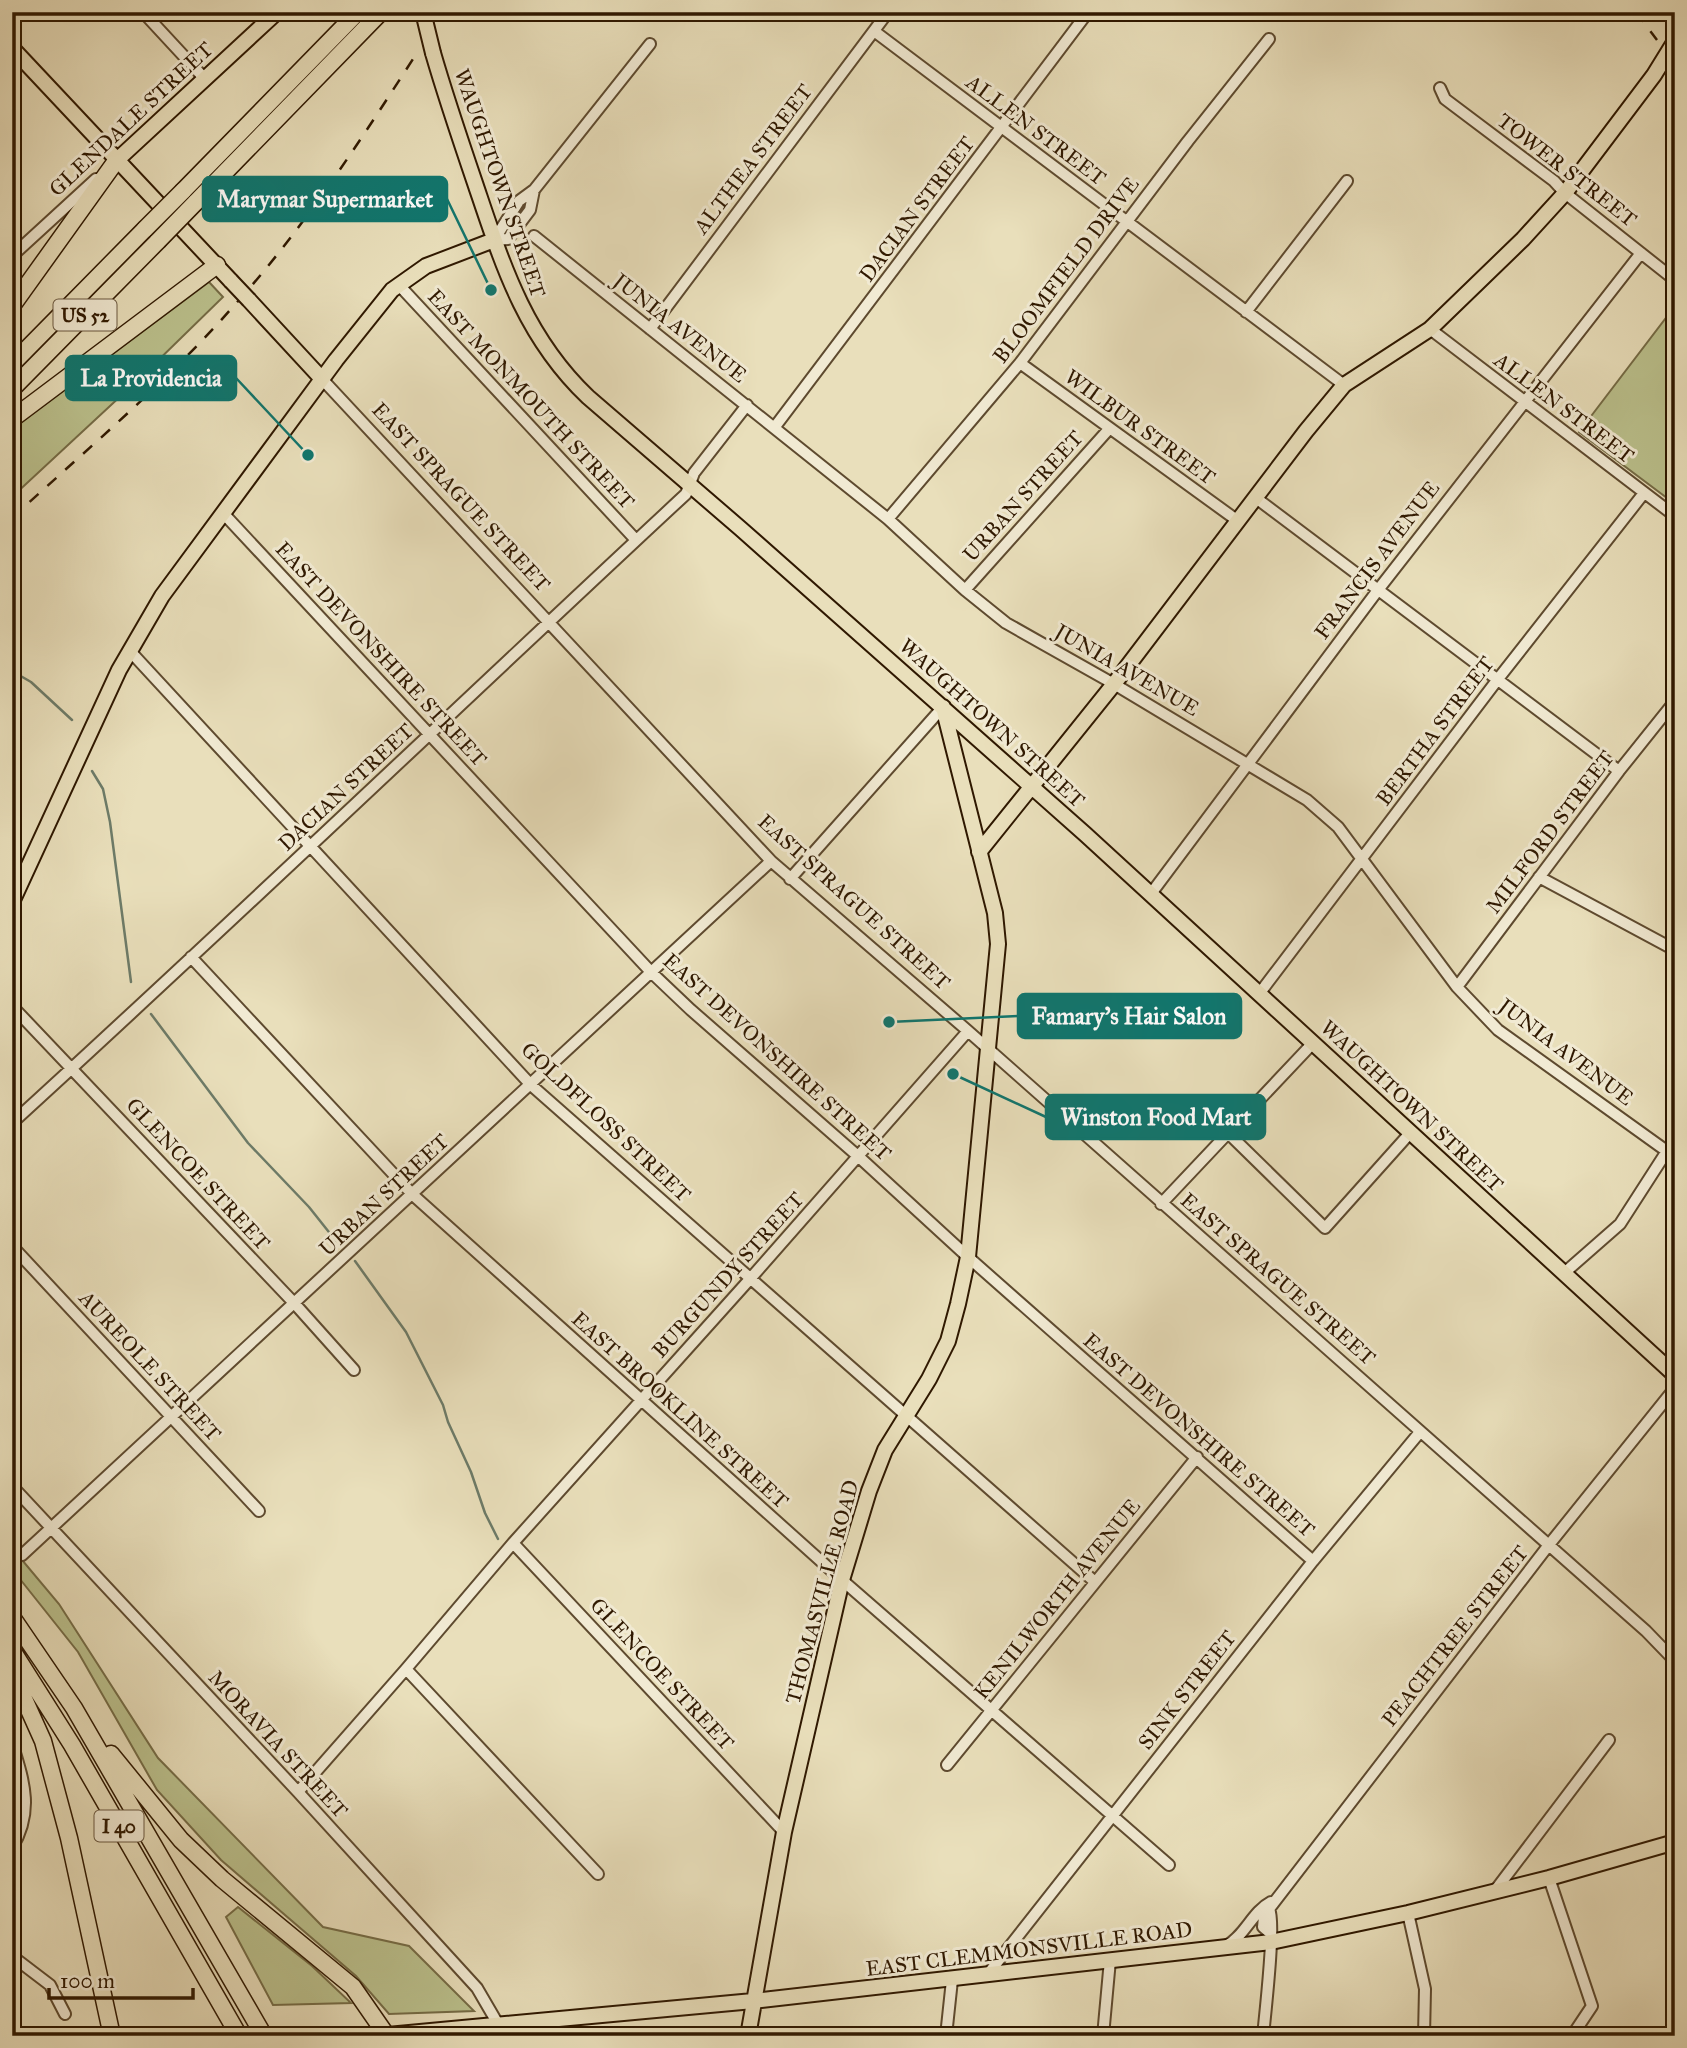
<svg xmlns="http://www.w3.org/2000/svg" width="1687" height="2048" font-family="'IM FELL Great Primer',serif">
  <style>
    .green { fill: #bbc18d; stroke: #756c46; stroke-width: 2 }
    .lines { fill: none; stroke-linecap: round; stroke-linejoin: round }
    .stream { stroke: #6d7b68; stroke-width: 2.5 }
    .minor-casing { stroke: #5e4a2f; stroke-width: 14 }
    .major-casing { stroke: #2f1800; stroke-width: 18 }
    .highway-casing { stroke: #2f1800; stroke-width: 19 }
    .minor { stroke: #f1ead3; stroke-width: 10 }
    .major { stroke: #e9dfbb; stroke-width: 14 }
    .highway { stroke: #e9dfbb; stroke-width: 16 }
    .rail { stroke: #2f1800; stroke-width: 2.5; stroke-dasharray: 12 12; stroke-linecap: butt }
    .major-bridge-casing { stroke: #2f1800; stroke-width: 18; stroke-linecap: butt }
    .highway-bridge-casing { stroke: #2f1800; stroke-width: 19; stroke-linecap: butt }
    .major-bridge { stroke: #e9dfbb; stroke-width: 14 }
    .highway-bridge { stroke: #e9dfbb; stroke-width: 16 }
    .labels { text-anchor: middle; stroke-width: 6; stroke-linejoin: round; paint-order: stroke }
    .shield { fill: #f1ead3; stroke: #69573f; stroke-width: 2 }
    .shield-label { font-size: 19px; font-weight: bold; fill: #2f1800 }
    .street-label { font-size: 21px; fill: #2f1800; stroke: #f1ead3 }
    .leader { fill: none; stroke: #0f766e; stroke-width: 2.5 }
    .callout-dot { fill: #0f766e; stroke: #f1ead3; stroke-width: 2.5 }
    .callout { fill: #0f766e; stroke: #0f766e; stroke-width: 2.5 }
    .callout-label { font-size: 23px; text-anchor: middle; font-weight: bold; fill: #fff }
  </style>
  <rect width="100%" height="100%" fill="#e9dfbb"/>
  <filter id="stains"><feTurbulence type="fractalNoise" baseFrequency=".00286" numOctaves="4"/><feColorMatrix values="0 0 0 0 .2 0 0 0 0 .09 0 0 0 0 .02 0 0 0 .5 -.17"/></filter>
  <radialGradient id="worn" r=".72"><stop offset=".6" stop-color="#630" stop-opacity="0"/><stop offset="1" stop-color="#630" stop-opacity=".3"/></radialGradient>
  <path class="green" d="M209,282L223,297L138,380L12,497V429Z
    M1675,306V504L1579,432Z
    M12,1548L59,1604L158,1758L323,1927L409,1946L474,2011L389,2014L356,1976L221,1860L157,1790L78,1652L12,1569Z
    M238,1907L312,1966L351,2003L273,2005L226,1917Z"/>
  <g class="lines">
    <path class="stream" d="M12,671L31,682L72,720
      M92,771L103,789L110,822L131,982
      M151,1014L248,1143L309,1207L336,1241
      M355,1261L406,1332L443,1405L448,1422L471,1472L485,1513L498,1539"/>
    <g class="minor-casing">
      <path id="minor" d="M143,12L205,79
        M874,31L1344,385
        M1440,88L1445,99L1554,181L1565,193L1675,280
        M534,190L530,210L508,239L494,240L519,201L534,190L650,44
        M534,236L888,519L965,590L1006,623L1114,684L1307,800L1338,827L1457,987L1498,1030L1675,1157
        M12,256L96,179
        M398,284L636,540
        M1246,312L1347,181
        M650,329L888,12
        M1430,329L1675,516
        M1020,363L1238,521
        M322,379L771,861L968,1031L1646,1631L1675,1661
        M774,428L1088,12
        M1256,498L1619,771
        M223,513L651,972L691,1010L859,1157L968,1257L1313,1561
        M888,519L1020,363L1188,141L1269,39
        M965,590L1109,429
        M129,650L531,1085L1095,1582
        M1539,877L1675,950
        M790,879L943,707
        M1150,895L1378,590L1641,253
        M191,957L413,1195L842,1580L1169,1865
        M1457,987L1619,771L1675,701
        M1259,994L1498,679L1644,493
        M12,1006L295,1304L354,1370
        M12,1123C239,916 461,703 686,494L694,473L747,405
        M1229,1134L1325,1228L1411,1132
        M1161,1204L1313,1043
        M12,1246L259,1511
        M1563,1274L1620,1224L1667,1151L1675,1143
        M12,1486L298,1792L477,1988L505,2036
        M513,1543L784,1832
        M22,1555L771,861
        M406,1669L598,1874
        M12,1743C24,1782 34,1811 12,1848
        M947,1765L1197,1457
        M298,1792L406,1669L513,1543L750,1279L968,1031
        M1549,1878L1592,2006L1572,2036
        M1494,1892L1609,1740
        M1408,1913L1425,1989L1424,2036
        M1270,1933L1263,1927L1264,1917L1269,1909L1548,1546L1675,1388
        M1226,1946C1245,1936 1252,1912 1271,1902
        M12,1956L50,1985L65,2014
        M988,1974L1313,1561L1420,1432
        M946,2036L952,1980
        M1103,2036L1110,1960
        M1263,2036C1265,2015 1276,1921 1269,1909"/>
    </g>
    <g class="major-casing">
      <path id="major" d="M12,48L231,281
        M433,53C446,98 461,142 476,186C503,266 525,337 588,397L741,529L1085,834L1675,1375
        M116,161L277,12
        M249,300L322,379
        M979,852L1114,684L1306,431L1344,385L1430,329L1523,239L1565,193L1654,75L1675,41
        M12,902L119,670L162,596L336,360L392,290L426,266L494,240
        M377,2036L753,2001L1271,1942L1408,1913L1549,1878L1675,1842
        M748,2036L784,1832L842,1580L869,1491L885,1450L929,1379L948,1341L958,1304L968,1257L998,944L995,913L943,707"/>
    </g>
    <g class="highway-casing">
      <path id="highway" d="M183,191L358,12
        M195,203L381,12
        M12,306L116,161
        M12,364L145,229
        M12,389L158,241
        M12,419L217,265
        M12,1617L74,1708L264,2036
        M12,1650L72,1745L239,2036
        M12,1672L43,1741L69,1838L112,2036
        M111,1754L181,1840L222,1879L353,1987L387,2036"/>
    </g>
    <use href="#minor" class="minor"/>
    <use href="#major" class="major"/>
    <use href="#highway" class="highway"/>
    <path class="rail" d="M1636,12L1657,40
      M442,16L444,12
      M12,518C86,450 165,384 231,309C302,231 358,144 415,56"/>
    <g class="major-bridge-casing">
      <path id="major-bridge" d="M423,12L433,53
        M231,281L249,300"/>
    </g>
    <g class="highway-bridge-casing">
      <path id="highway-bridge" d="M145,229L183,191
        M158,241L195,203"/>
    </g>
    <use href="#major-bridge" class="major-bridge"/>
    <use href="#highway-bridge" class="highway-bridge"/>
  </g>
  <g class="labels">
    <g class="shield">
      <rect x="53.5" y="299.5" width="63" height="31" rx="5"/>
      <rect x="94.5" y="1810.5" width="49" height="31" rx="5"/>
    </g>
    <g class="shield-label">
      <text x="85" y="322">US 52</text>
      <text x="119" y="1833">I 40</text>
    </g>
    <g class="street-label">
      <text transform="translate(131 119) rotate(-43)" y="7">GLENDALE STREET</text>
      <text transform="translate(1036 130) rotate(37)" y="7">ALLEN STREET</text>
      <text transform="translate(753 159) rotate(-53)" y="7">ALTHEA STREET</text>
      <text transform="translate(1567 170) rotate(38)" y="7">TOWER STREET</text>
      <text transform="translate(500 183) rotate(71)" y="7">WAUGHTOWN STREET</text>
      <text transform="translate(917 209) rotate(-53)" y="7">DACIAN STREET</text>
      <text transform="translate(1066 270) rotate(-53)" y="7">BLOOMFIELD DRIVE</text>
      <text transform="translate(680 328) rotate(38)" y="7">JUNIA AVENUE</text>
      <text transform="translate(531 399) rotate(47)" y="7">EAST MONMOUTH STREET</text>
      <text transform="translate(1564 408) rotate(37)" y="7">ALLEN STREET</text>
      <text transform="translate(1140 427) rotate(36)" y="7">WILBUR STREET</text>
      <text transform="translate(1023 496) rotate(-48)" y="7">URBAN STREET</text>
      <text transform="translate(461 497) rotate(47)" y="7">EAST SPRAGUE STREET</text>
      <text transform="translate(1377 560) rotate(-53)" y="7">FRANCIS AVENUE</text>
      <text transform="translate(381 654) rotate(47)" y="7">EAST DEVONSHIRE STREET</text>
      <text transform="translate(1127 670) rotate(30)" y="7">JUNIA AVENUE</text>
      <text transform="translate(992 723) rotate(42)" y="7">WAUGHTOWN STREET</text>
      <text transform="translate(1435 731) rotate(-53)" y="7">BERTHA STREET</text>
      <text transform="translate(346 787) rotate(-43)" y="7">DACIAN STREET</text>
      <text transform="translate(1550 832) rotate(-53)" y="7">MILFORD STREET</text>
      <text transform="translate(854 902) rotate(42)" y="7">EAST SPRAGUE STREET</text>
      <text transform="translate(1566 1052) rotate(37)" y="7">JUNIA AVENUE</text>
      <text transform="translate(777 1057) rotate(42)" y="7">EAST DEVONSHIRE STREET</text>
      <text transform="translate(1412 1106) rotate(43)" y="7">WAUGHTOWN STREET</text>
      <text transform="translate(606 1122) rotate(43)" y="7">GOLDFLOSS STREET</text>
      <text transform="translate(198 1174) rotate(47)" y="7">GLENCOE STREET</text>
      <text transform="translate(384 1195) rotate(-43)" y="7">URBAN STREET</text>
      <text transform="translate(728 1275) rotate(-48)" y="7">BURGUNDY STREET</text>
      <text transform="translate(1278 1279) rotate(41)" y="7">EAST SPRAGUE STREET</text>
      <text transform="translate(150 1366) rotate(47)" y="7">AUREOLE STREET</text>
      <text transform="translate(680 1410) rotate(42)" y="7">EAST BROOKLINE STREET</text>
      <text transform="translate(1199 1435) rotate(41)" y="7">EAST DEVONSHIRE STREET</text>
      <text transform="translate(822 1592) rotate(-75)" y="7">THOMASVILLE ROAD</text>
      <text transform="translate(1057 1599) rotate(-51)" y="7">KENILWORTH AVENUE</text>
      <text transform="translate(1455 1636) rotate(-52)" y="7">PEACHTREE STREET</text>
      <text transform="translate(662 1674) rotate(47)" y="7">GLENCOE STREET</text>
      <text transform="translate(1187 1690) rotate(-52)" y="7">SINK STREET</text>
      <text transform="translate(278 1744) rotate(47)" y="7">MORAVIA STREET</text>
      <text transform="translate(1029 1949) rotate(-7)" y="7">EAST CLEMMONSVILLE ROAD</text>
    </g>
  </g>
  <path class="leader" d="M491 290L447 199M308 455L236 378M889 1022L1018 1016M953 1074L1046 1117"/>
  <g class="callout-dot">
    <circle cx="491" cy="290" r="7"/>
    <circle cx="308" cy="455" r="7"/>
    <circle cx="889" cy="1022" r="7"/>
    <circle cx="953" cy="1074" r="7"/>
  </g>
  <g class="callout">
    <rect x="203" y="177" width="244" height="44" rx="7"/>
    <rect x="66" y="356" width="170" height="44" rx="7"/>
    <rect x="1018" y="994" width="223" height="44" rx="7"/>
    <rect x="1046" y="1095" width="219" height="44" rx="7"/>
  </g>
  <g class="callout-label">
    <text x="325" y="207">Marymar Supermarket</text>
    <text x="151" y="386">La Providencia</text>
    <text x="1129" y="1024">Famary's Hair Salon</text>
    <text x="1156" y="1125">Winston Food Mart</text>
  </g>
  <rect width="1687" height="2048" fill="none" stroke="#e9dfbb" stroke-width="42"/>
  <rect x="14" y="14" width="1659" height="2020" fill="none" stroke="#2f1800" stroke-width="3.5"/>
  <rect x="21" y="21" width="1645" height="2006" fill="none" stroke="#2f1800" stroke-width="2"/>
  <path d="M49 1988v10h144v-10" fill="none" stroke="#2f1800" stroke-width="3.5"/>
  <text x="60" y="1988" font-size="21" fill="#2f1800" stroke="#f1ead3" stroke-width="5" paint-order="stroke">100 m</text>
  <rect width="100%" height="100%" filter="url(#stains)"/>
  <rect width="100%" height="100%" fill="url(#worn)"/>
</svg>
